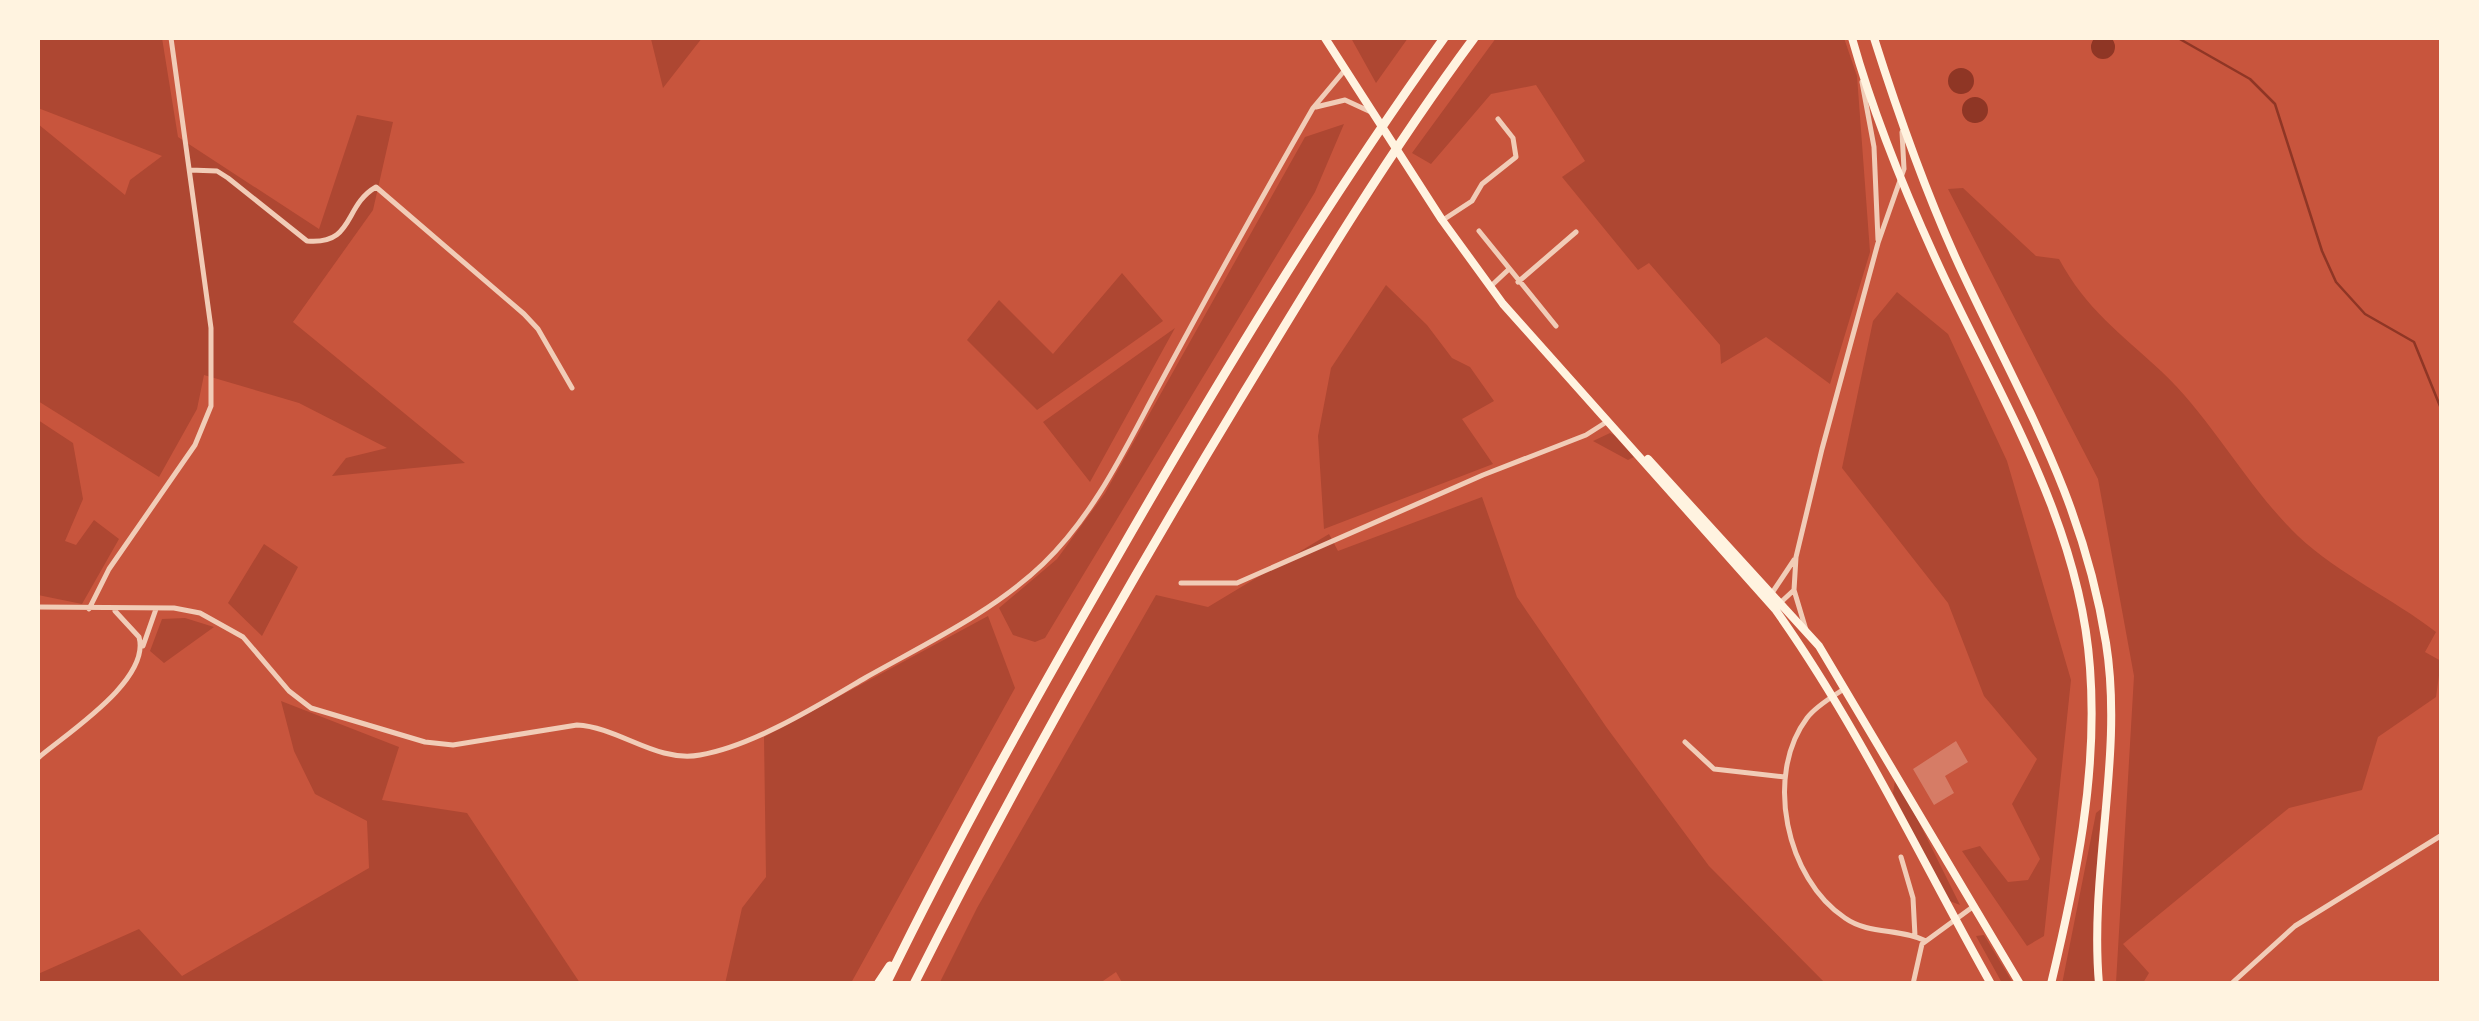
<svg xmlns="http://www.w3.org/2000/svg" width="2479" height="1021" font-family="Overpass,sans-serif">
  <style>
    .green { fill: #ae4732 }
    .water { fill: #8f3625 }
    .lines { fill: none; stroke-linecap: round; stroke-linejoin: round }
    .stream { stroke: #8f3625; stroke-width: 2.5 }
    .building { fill: #d67c66 }
    .minor { stroke: #f1ccb7; stroke-width: 5 }
    .primary { stroke: #fff3e0; stroke-width: 8 }
    .trunk { stroke: #fff3e0; stroke-width: 8 }
    .motorway { stroke: #fff3e0; stroke-width: 9 }
  </style>
  <rect width="100%" height="100%" fill="#c8553d"/>
  <path class="green" d="M38,38H162L178,137L319,229L357,115L393,122L373,210L293,322L465,463L332,476L346,458L387,448L299,403L204,375L197,409L159,477L38,401V124L125,195L130,180L162,156L38,108Z
    M652,38H702L663,88L651,39Z
    M1351,38H1408L1376,83Z
    M1496,38H1844L1857,76L1870,252L1830,384L1766,337L1721,364L1720,345L1649,263L1638,270L1562,177L1585,161L1536,85L1491,94L1431,164L1412,153Z
    M1344,124L1315,192L1045,638L1035,642L1013,635L999,608L1057,559L1105,493L1305,137Z
    M1963,188L2036,256L2059,259C2086,309 2120,333 2161,371C2213,420 2247,487 2298,536C2340,575 2392,598 2436,632L2425,652L2441,661L2436,697L2378,737L2362,790L2289,808L2123,944L2149,973L2143,983H2116L2134,676L2098,479L1948,189Z
    M1122,273L1163,321L1037,410L967,340L999,300L1053,354Z
    M1386,285L1427,325L1452,358L1470,367L1494,401L1462,419L1493,464L1324,529L1318,436L1331,368Z
    M1897,292L1948,334L2007,461L2071,680L2044,936L2027,946L1962,851L1980,846L2008,882L2028,880L2040,859L2012,804L2037,759L1984,696L1948,603L1842,468L1873,321Z
    M1175,328L1090,482L1043,422Z
    M38,420L73,443L83,499L65,541L76,545L94,520L119,539L82,604L38,595Z
    M1610,433L1614,435L1634,457L1628,460L1593,441Z
    M1482,497L1517,597L1607,728L1709,866L1825,983L1123,984L1116,972L1100,983L939,984L977,908L1156,595L1208,607L1329,534L1338,551Z
    M264,544L298,567L262,636L228,603Z
    M988,616L1015,688L851,983L725,984L742,908L766,877L764,737Z
    M185,618L214,627L164,663L150,651L162,619Z
    M281,701L399,747L382,800L467,813L580,983H38V974L139,929L182,976L369,868L367,821L315,794L294,751Z
    M1895,781L1904,792L1960,905L1947,900L1893,793Z
    M2101,809L2094,904L2096,983L2062,984L2096,813Z
    M1984,935L2013,983H2002L1976,936Z"/>
  <path class="water" d="M2091 47a12 12 0 1 1 24 0a12 12 0 1 1-24 0Z
    M1948 81a13 13 0 1 1 26 0a13 13 0 1 1-26 0Z
    M1962 110a13 13 0 1 1 26 0a13 13 0 1 1-26 0Z"/>
  <g class="lines">
    <path class="stream" d="M2178,38L2250,79L2275,104L2322,251L2336,282L2365,314L2414,342L2442,411"/>
  </g>
  <path class="building" d="M1956,741L1968,762L1945,776L1954,793L1934,805L1913,769Z"/>
  <g class="lines">
    <path class="minor" d="M1862,82L1874,147L1878,240
      M1316,107L1345,100L1371,112
      M190,170L217,171L228,178L307,241C355,245 343,206 376,187L524,314L538,329L572,388
      M1443,220L1472,201L1482,184L1516,157L1513,138L1498,119
      M1479,231L1556,326
      M1518,282L1576,232
      M1491,286L1507,271
      M1181,583H1237L1483,475L1586,435L1608,421
      M1794,590L1806,630
      M1770,596L1794,560
      M1779,604L1794,590L1796,557L1822,449L1878,243L1904,169L1902,132
      M38,607L174,608L200,613L243,637L289,691L311,708L425,742L453,745L577,725C619,727 656,763 700,755C753,746 819,705 865,678C925,644 993,612 1043,564C1093,516 1123,453 1155,393C1206,298 1259,202 1313,108L1344,71
      M89,609L109,569L195,445L211,406V328L171,38
      M143,646L156,609
      M1844,689C1832,697 1816,706 1807,718C1764,775 1786,879 1845,918C1869,935 1900,928 1926,941
      M1685,742L1714,769L1785,777
      M38,758C67,733 151,680 139,637L115,611
      M1901,857L1913,898L1915,936
      M1913,984L1922,944L1974,906
      M2231,984L2295,926L2442,835"/>
    <path class="primary" d="M1325,38L1442,220L1503,304L1775,609C1859,727 1920,858 1991,984
      M1648,459L1819,646L2020,984"/>
    <path class="trunk" d="M1852,38C1875,120 1909,202 1945,279C2004,404 2080,527 2090,668C2098,776 2076,879 2051,984
      M1874,38C1900,120 1928,200 1965,278C2025,406 2083,500 2106,643C2124,755 2089,871 2099,984"/>
    <path class="motorway" d="M878,984L890,966
      M886,984C957,838 1036,697 1117,557C1219,379 1325,204 1444,38
      M914,984C1014,785 1124,591 1239,401C1314,277 1388,154 1474,38"/>
  </g>
  <rect width="2479" height="1021" fill="none" stroke="#fff3e0" stroke-width="80"/>
</svg>
